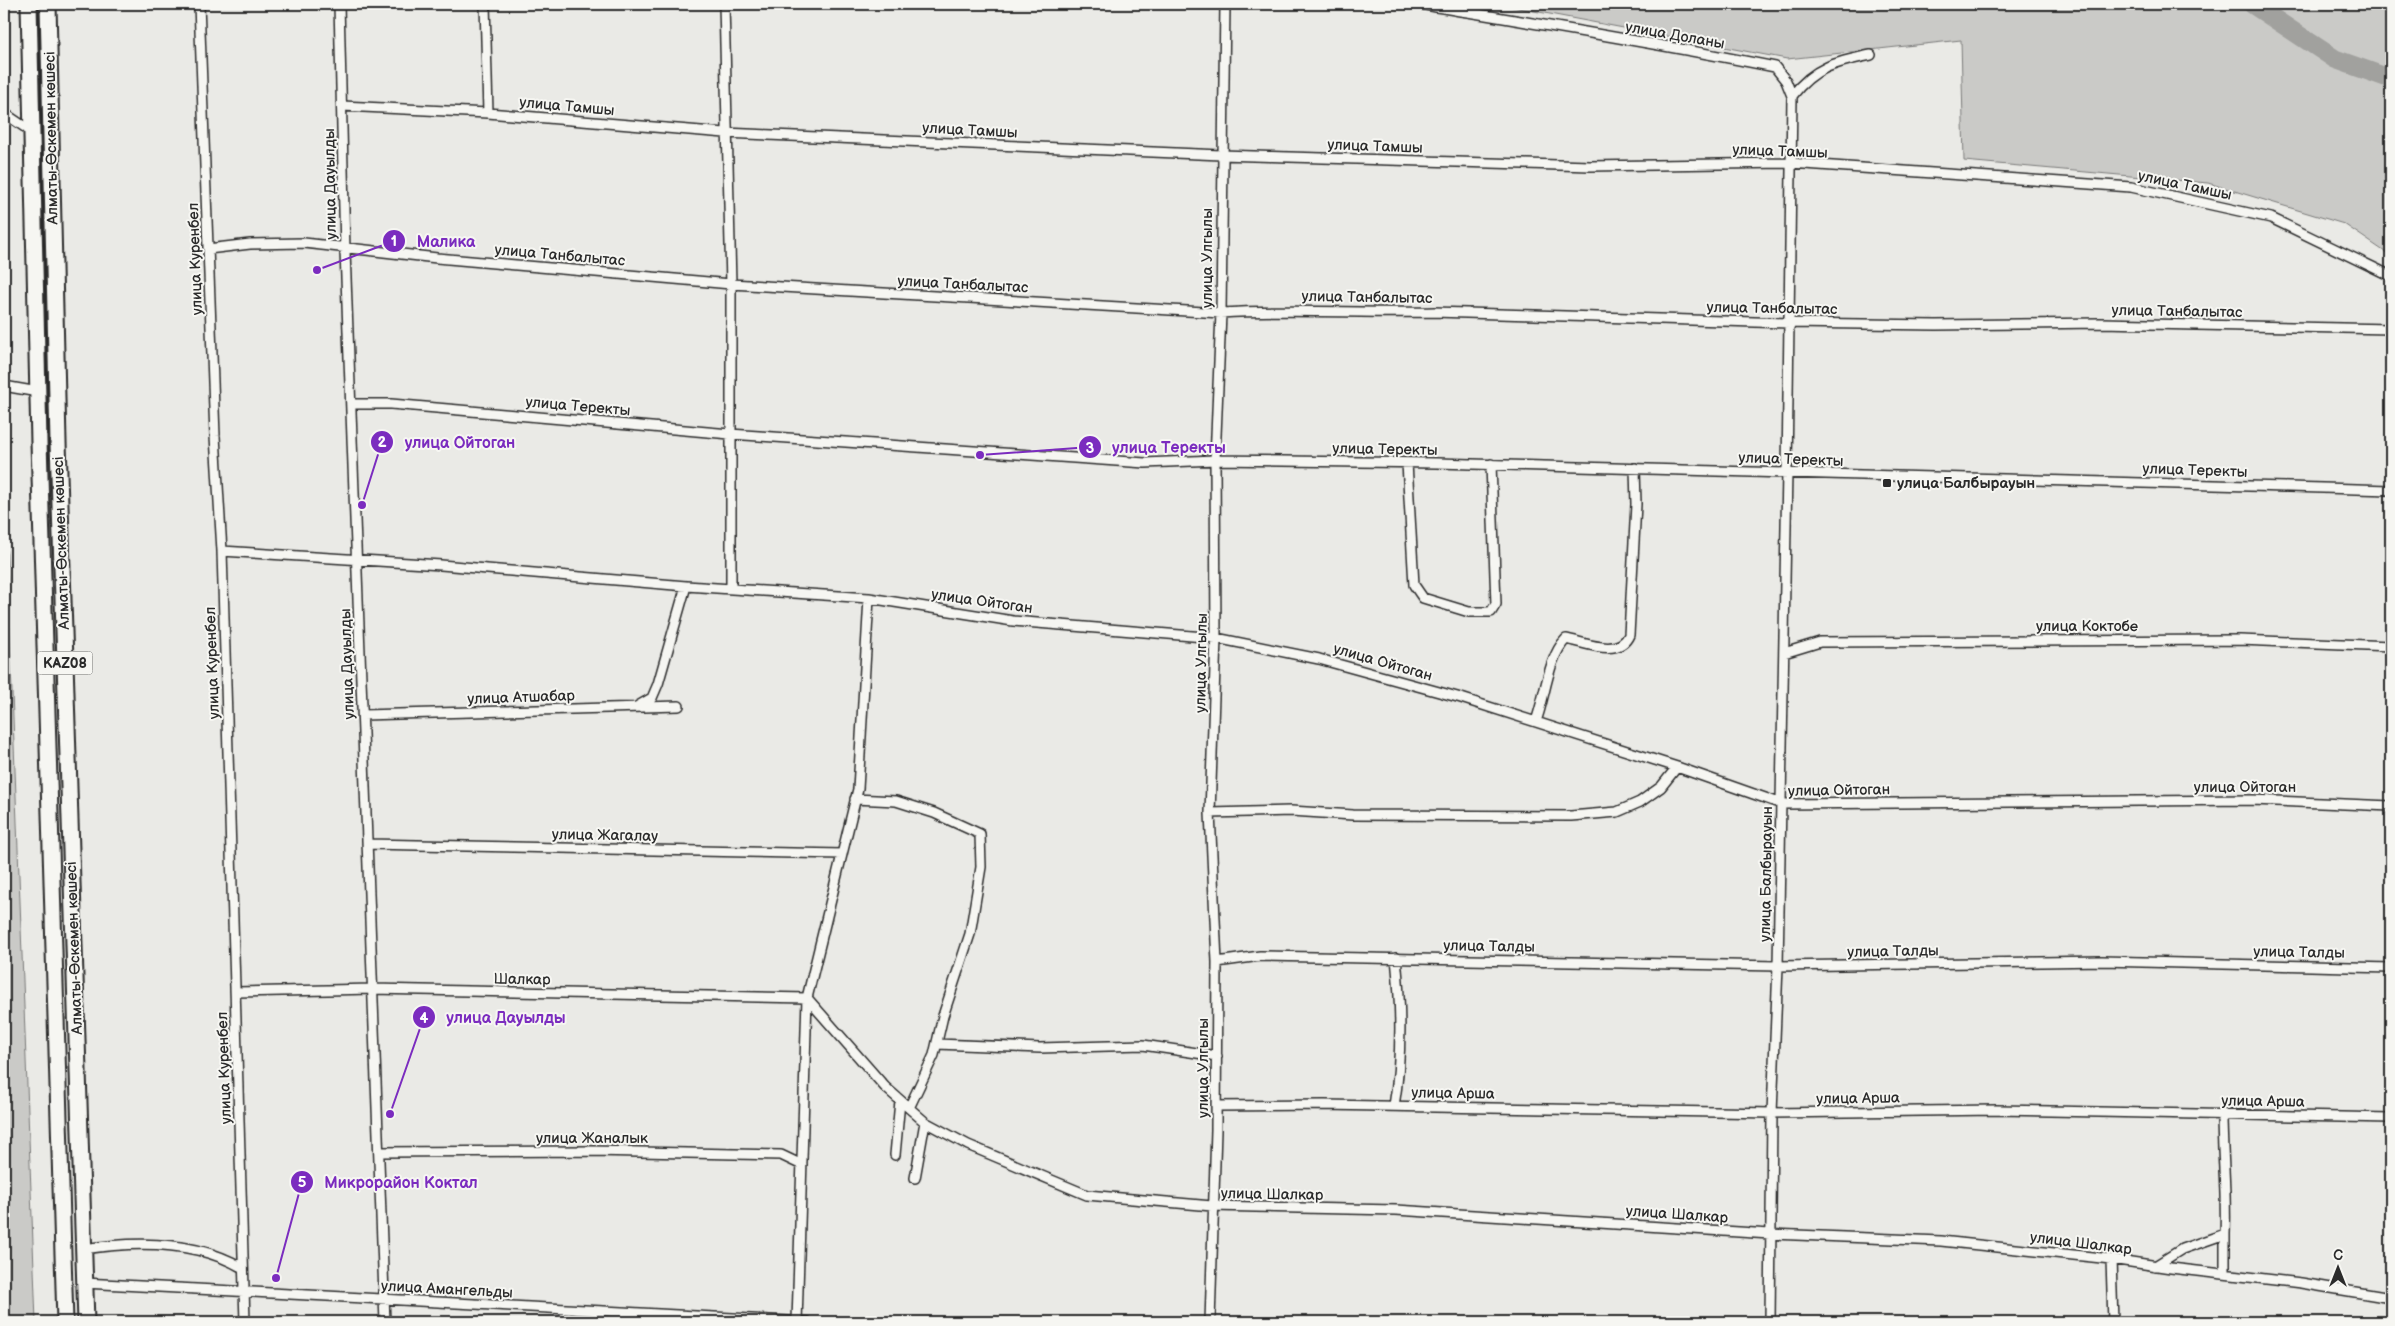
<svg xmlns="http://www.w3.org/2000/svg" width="2395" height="1326" font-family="'Balsamiq Sans',sans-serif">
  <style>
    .green { fill: #cacac7; stroke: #7a7a79 }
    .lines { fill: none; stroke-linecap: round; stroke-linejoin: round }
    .river { stroke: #a1a19e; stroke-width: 19 }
    .minor-casing { stroke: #2b2b2b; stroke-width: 12 }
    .trunk-casing { stroke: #2b2b2b; stroke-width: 19 }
    .minor { stroke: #f6f6f2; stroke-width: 9 }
    .trunk { stroke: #f6f6f2; stroke-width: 15 }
    .poi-dot { fill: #2b2b2b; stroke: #f6f6f2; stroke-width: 2 }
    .labels { text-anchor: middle; stroke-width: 4; stroke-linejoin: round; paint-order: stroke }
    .shield { fill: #f6f6f2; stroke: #686867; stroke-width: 1 }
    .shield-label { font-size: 14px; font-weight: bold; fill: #2b2b2b }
    .street-label { font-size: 15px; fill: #2b2b2b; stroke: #f6f6f2 }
    .poi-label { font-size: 15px; font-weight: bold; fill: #2b2b2b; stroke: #f6f6f2; text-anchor: start }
    .leader { fill: none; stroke: #7b2cbf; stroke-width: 2 }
    .callout-dot { fill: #7b2cbf; stroke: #f6f6f2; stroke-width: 2 }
    .mark-label { font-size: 15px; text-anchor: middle; font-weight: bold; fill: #fff }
    .callout-label { font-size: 16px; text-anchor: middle; font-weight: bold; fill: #7b2cbf; stroke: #f6f6f2; stroke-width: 4; stroke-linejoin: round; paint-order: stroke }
  </style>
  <rect width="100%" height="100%" fill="#eaeae6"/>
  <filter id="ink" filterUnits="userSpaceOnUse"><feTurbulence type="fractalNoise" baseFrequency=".02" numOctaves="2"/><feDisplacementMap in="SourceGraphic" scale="10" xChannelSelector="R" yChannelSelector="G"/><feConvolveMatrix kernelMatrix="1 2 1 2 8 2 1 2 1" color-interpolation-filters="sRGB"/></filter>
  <g filter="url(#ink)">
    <path class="green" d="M1497,4H2391V256L2344,224L2208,183L1964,161L1961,40L1787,59Z
      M4,481L36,1322H4Z"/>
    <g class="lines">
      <path class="river" d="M2252,4L2335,59L2391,79"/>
      <g class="minor-casing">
        <path id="minor" d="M199,4L215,436L222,551L245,1322
          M339,4L345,251L385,1322
          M485,4L488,113
          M724,4L731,284V589
          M1419,4C1538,24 1657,43 1775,67L1786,81L1792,96L1787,472L1778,966L1772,1113L1770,1322
          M1792,96C1814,67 1836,62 1871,55
          M342,106L488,113L725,133L1221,155L1590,166L1790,163L2131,187L2271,218L2391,276
          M4,113L32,132
          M208,249L250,244L304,243L437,258L731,284L1221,313C1292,308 1362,314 1434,312L1789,323L1936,325L2100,323L2391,329
          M4,386L38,392
          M351,404H391L730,434L1145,463L1215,460L1437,463L2391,490
          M1407,463L1414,585L1423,598L1469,612H1491L1496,604L1491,464
          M222,551L441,565L686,586L869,598L1013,621L1216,638L1319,659L1461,698L1677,767L1782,804L2252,800L2391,806
          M1784,653L1820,642L2240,640L2391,646
          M638,706L652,698L658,684L686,586
          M363,715L679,706
          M1536,721C1545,698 1548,657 1566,639C1586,643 1619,658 1629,635L1636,504L1635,468
          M855,799L896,801L934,813L980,834L981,867L970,934L943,1016L934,1055L909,1108
          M1210,813L1291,811L1353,815L1571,816L1617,812L1640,802L1661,787L1677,767
          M368,844L842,854
          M1217,962L1260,956L1778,966L2102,961L2391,968
          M236,992L373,989L807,998L885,1087L925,1122L968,1145L1087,1195L1212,1206L1396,1210L1770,1234L1941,1241L2111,1259L2171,1268L2301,1283L2391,1298
          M937,1044L1040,1048L1143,1045L1217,1056
          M1216,1106L1324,1105L1772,1113L1997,1110L2391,1118
          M1394,1106C1402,1058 1401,1006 1396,958
          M379,1152L592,1151L781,1155L802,1165
          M895,1155L900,1101
          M915,1178L925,1122
          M83,1249C136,1241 196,1240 243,1268
          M2111,1259L2113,1322
          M2155,1266L2182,1249L2225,1234C2227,1194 2222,1154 2222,1113
          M2225,1274V1234
          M84,1283L807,1322
          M565,1322L566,1310
          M797,1322L807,998L858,789L869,598
          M1210,1322L1216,1130L1217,962L1210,813L1216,638L1215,460L1221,313L1225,4"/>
      </g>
      <g class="trunk-casing">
        <path id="trunk" d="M29,4L39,442L65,1322
          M48,4L58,442L86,1322"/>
      </g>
      <use href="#minor" class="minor"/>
      <use href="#trunk" class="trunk"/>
    </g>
  </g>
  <rect class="poi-dot" x="1882" y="478" width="10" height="10" rx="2.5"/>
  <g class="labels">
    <rect class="shield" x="37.5" y="651.5" width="55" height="23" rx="4"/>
    <g class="shield-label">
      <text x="65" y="668">KAZ08</text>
    </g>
    <g class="street-label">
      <text transform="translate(1675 35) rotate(10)" y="5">улица Доланы</text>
      <text transform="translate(567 106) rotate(5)" y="5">улица Тамшы</text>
      <text transform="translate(970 130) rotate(3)" y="5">улица Тамшы</text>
      <text transform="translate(51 138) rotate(-91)" y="5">Алматы-Өскемен көшесі</text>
      <text transform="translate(1375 146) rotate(2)" y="5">улица Тамшы</text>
      <text transform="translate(1780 151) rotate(2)" y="5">улица Тамшы</text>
      <text transform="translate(330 184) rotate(-91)" y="5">улица Дауылды</text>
      <text transform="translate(2185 185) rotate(12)" y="5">улица Тамшы</text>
      <text transform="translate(560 255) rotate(5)" y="5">улица Танбалытас</text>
      <text transform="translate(1207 258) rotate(-90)" y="5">улица Улгылы</text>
      <text transform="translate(195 259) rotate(-92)" y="5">улица Куренбел</text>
      <text transform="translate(963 284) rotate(3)" y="5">улица Танбалытас</text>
      <text transform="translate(1367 297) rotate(1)" y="5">улица Танбалытас</text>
      <text transform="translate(1772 308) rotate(1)" y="5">улица Танбалытас</text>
      <text transform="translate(2177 311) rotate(1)" y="5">улица Танбалытас</text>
      <text transform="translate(578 406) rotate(5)" y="5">улица Теректы</text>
      <text transform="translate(1385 449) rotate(1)" y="5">улица Теректы</text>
      <text transform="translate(1791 459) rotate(2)" y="5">улица Теректы</text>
      <text transform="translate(2195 470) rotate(2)" y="5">улица Теректы</text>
      <text transform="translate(61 543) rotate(-92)" y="5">Алматы-Өскемен көшесі</text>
      <text transform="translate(982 601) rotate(8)" y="5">улица Ойтоган</text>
      <text x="2087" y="631">улица Коктобе</text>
      <text transform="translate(1383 662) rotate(16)" y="5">улица Ойтоган</text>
      <text transform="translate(212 663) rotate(-92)" y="5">улица Куренбел</text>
      <text transform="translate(1201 663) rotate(-89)" y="5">улица Улгылы</text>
      <text transform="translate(347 664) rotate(-92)" y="5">улица Дауылды</text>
      <text transform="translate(521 697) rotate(-2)" y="5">улица Атшабар</text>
      <text x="2245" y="792">улица Ойтоган</text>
      <text transform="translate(1839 790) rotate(-1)" y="5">улица Ойтоган</text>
      <text transform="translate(605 835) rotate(1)" y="5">улица Жагалау</text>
      <text transform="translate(1766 874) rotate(-89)" y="5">улица Балбырауын</text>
      <text transform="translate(1489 946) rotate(1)" y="5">улица Талды</text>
      <text transform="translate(74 948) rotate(-92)" y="5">Алматы-Өскемен көшесі</text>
      <text transform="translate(1893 951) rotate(-1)" y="5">улица Талды</text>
      <text transform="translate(2299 952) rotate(1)" y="5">улица Талды</text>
      <text transform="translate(522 979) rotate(1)" y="5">Шалкар</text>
      <text transform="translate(224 1068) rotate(-92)" y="5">улица Куренбел</text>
      <text transform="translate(1203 1068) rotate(-90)" y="5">улица Улгылы</text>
      <text transform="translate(1453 1093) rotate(1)" y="5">улица Арша</text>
      <text transform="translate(1858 1098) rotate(-1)" y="5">улица Арша</text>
      <text transform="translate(2263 1101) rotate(1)" y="5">улица Арша</text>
      <text x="592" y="1143">улица Жаналык</text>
      <text transform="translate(1272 1194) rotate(1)" y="5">улица Шалкар</text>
      <text transform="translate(1677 1214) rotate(4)" y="5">улица Шалкар</text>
      <text transform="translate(2081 1243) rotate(7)" y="5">улица Шалкар</text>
      <text transform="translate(447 1289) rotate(3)" y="5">улица Амангельды</text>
    </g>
    <g class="poi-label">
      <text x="1897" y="488">улица Балбырауын</text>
    </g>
  </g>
  <path class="leader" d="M317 270L394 241M362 505L382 442M980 455L1090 447M390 1114L424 1017M276 1278L302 1182"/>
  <g class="callout-dot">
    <circle cx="317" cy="270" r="5"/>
    <circle cx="362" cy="505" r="5"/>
    <circle cx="980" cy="455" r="5"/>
    <circle cx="390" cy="1114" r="5"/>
    <circle cx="276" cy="1278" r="5"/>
    <circle cx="394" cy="241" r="12"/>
    <circle cx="382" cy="442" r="12"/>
    <circle cx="1090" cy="447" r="12"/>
    <circle cx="424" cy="1017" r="12"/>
    <circle cx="302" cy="1182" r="12"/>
  </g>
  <g class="mark-label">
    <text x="394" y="246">1</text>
    <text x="382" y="447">2</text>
    <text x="1090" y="453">3</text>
    <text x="424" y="1023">4</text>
    <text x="302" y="1187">5</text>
  </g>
  <g class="callout-label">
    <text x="446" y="247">Малика</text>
    <text x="460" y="448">улица Ойтоган</text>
    <text x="1169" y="453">улица Теректы</text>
    <text x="506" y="1023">улица Дауылды</text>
    <text x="401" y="1188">Микрорайон Коктал</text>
  </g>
  <rect width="2395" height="1326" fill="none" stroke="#f6f6f2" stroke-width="20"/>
  <rect x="10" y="10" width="2375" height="1306" fill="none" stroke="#2b2b2b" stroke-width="2" filter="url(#ink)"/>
  <g transform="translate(2338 1268)" stroke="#f6f6f2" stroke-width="4" paint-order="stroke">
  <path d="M0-4L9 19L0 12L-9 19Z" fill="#2b2b2b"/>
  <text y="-8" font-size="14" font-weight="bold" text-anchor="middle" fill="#2b2b2b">С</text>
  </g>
</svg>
